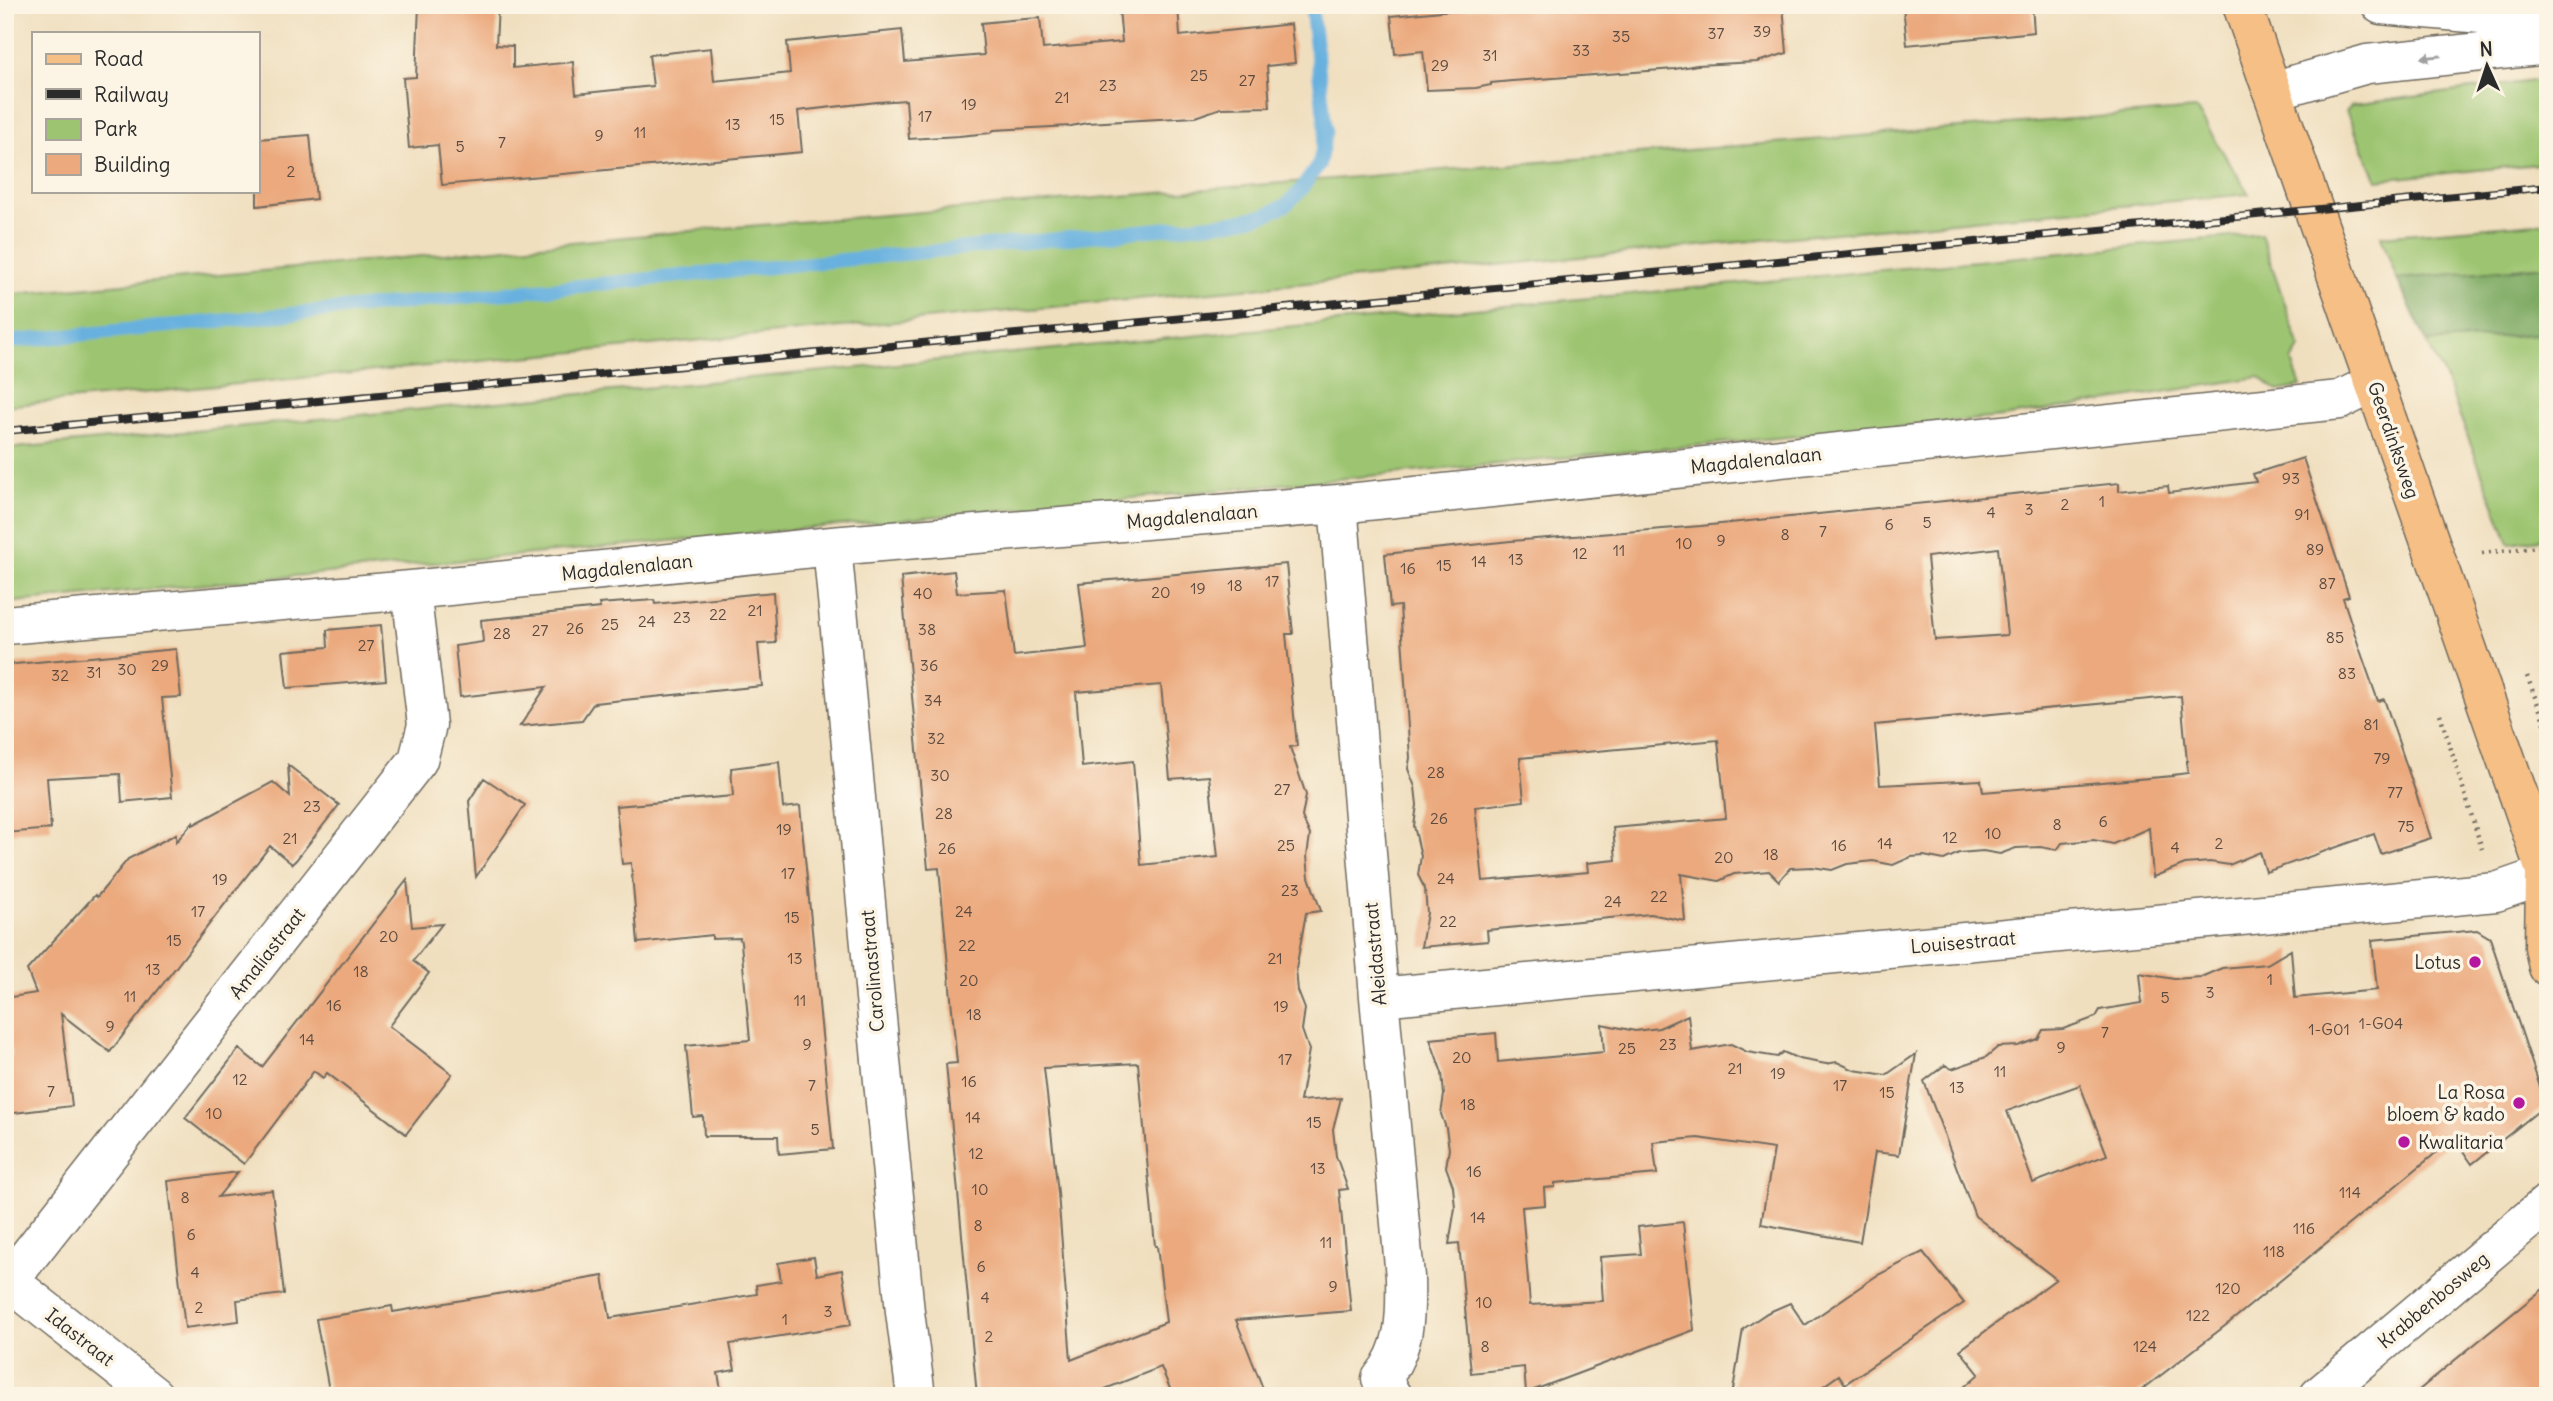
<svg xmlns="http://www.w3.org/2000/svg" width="2553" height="1401" font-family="Delius,sans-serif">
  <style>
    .green { fill: #9dc571; stroke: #64784e; stroke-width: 2 }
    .forest { fill: #7eaa63; stroke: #546a47; stroke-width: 2 }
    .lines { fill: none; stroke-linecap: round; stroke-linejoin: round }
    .stream { stroke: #67b1df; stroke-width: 14 }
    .building { fill: #eba97d; fill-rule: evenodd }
    .minor-casing { stroke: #706a5f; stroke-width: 41 }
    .primary-casing { stroke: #706a5f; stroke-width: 41 }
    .path { stroke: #706a5f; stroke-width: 4.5; stroke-dasharray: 2 5; stroke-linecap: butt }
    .minor { stroke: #fff; stroke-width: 38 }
    .primary { stroke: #f5bf86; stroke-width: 38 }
    .rail-casing { stroke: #2b2b2b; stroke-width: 8 }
    .rail { stroke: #fcf5e5; stroke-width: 5; stroke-dasharray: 16; stroke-linecap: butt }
    .oneway { fill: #a0a0a0 }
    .poi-dot { fill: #b5179e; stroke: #fcf5e5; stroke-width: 2.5 }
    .labels { text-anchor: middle; stroke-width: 7; stroke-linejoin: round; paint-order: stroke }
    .number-label { font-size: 16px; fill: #5b4a40 }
    .street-label { font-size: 19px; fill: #2b2b2b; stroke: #fcf5e5 }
    .poi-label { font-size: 19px; fill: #2b2b2b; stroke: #fcf5e5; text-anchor: end }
  </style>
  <rect width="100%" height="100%" fill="#fcf5e5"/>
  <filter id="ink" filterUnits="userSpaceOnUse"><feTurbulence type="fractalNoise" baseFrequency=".0143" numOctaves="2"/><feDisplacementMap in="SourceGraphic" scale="14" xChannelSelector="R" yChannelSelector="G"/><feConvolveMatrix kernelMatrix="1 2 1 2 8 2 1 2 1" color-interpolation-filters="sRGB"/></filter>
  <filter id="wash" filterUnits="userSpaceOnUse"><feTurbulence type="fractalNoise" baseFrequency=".00686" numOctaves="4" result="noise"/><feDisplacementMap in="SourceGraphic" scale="28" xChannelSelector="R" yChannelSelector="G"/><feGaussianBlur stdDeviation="1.57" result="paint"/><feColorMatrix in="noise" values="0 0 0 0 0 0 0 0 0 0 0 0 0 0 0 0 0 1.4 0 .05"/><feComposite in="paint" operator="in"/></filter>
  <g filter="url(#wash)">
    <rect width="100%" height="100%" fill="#f0dfbf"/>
    <path class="green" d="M2548,79V163L2377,180L2346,111L2352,105Z
      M2196,109L2249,194L5,406V295L712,229Z
      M2548,222V266L2397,279L2381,236Z
      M2261,234L2300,348L2292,361L2301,387L2278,391L2259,377L2003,417L5,603V449Z
      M2548,333V538L2509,543L2446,380L2427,342Z"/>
    <path class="forest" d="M2548,266V333L2427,342L2397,279Z"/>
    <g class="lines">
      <path class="stream" d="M5,342L1232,222L1265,215L1286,205L1300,191L1319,164L1326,131L1311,5"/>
    </g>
    <g id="blocks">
      <path class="building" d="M419,5H498L496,45L513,46V68L573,62L576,94L653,86L649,55L711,48L714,81L790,73L787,42L902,30L905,62L984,55L981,23L1011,20L1040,18L1043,49L1122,42L1119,9L1166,5H1178L1180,36L1291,24L1295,63L1267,66L1270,107L1221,108L1195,117L1087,123L1071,126L994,130L990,133L959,136L909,139L906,100L877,102L798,111L802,152L442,185L438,145L409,148L403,78L416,77Z
        M1503,5H1783L1787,53L1757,62L1697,65L1675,69L1512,81L1491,83V85L1476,88L1427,90L1423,51L1395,54L1391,16Z
        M1903,5H2032L2034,32L1907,45Z
        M310,135L316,199L257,206V139Z
        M2303,458L2349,596L2343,598L2360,650L2378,701L2384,699L2431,838L2381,854L2374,834L2266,872L2260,852L2229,865L2210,862L2185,864L2153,877L2149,828L2113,844L2094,840L2062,843L2057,850L2040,847L2016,848L2000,854L1983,851L1959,853L1944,860L1924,856L1911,857L1893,865L1873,861L1847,864L1832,870L1812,867L1790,868L1779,881L1769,871L1734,874L1719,881L1681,874L1685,921L1650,914L1487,930L1488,941L1421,947L1427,913L1425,889L1418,875L1421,856L1414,826L1417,805L1415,787L1408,769L1410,758L1400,606L1390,607L1385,554L1511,541L1701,526L2119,483V491L2168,486L2169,493L2256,482L2253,474ZM1998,548L2007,635L1935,640L1927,557ZM2181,696L2188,773L2173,775V776L1983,792L1981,780L1880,785L1875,725ZM1718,740L1726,818L1613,828L1616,860L1587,863L1588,872L1483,881L1475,807L1524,801L1520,758Z
        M1286,564L1293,634H1286L1297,746L1290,747L1306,795L1302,817L1310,835L1307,856L1309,877L1321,911L1306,913L1296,969L1298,991L1305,1009L1302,1030L1309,1050L1300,1101L1341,1098L1333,1129L1336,1156L1348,1189L1339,1190L1351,1311L1236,1320L1266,1396H1173L1161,1367L1087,1396H977L946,1064L957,1063L939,868L928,869L901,577L954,571L957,593L1006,590L1014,656L1087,648L1079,583ZM1161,685L1170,779L1209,776L1218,857L1141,865L1133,761L1082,767L1076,692ZM1138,1063L1155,1246H1157L1166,1322L1071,1360L1058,1193L1044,1068Z
        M773,592L776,643L758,644L762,686L594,703L582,720L520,726L546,687L460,697L455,646L483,642L481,620L600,608L599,604L654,600L655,604Z
        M381,625L386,680L287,688L283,651L328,647L327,630Z
        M176,649L181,697L162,698L172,797L122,802L120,774L47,778L51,829L5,833V665Z
        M779,762L783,808L800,806L833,1149L779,1154L778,1136H704L703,1116L693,1117L686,1046L750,1040L741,943L740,938L712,939V935L638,943L631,863L622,864L616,806L733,796L731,768Z
        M288,765L339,805L296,860L292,864L270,846L110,1052L61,1014L72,1106L5,1114V1059L12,1058L5,998L36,993L27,970L95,895L97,897L128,859L176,834V842L193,822V825L273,782L290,797Z
        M484,778L525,805L476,877L469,801Z
        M407,880L412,927L442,924L413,961L429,973L389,1026L452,1074L406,1134L327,1073L323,1078L314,1071L244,1164L185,1118L239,1049L262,1067Z
        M2477,930L2490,938L2546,1105L2472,1164L2454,1138L2230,1322L2134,1396H1954L1979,1374L1960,1350L2056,1279L1975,1216L1924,1081L1945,1065L1952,1069L1986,1057L1998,1047L2018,1046L2038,1039L2043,1030L2063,1029L2077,1024L2096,1017L2100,1010L2142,1003L2139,973L2174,979L2201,977L2222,968L2267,964L2291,950L2295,998L2377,990L2372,940ZM2080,1085L2107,1155L2033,1183L2007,1111Z
        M1688,1015L1692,1051L1731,1044L1747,1052L1777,1057L1783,1052L1799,1059L1826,1064L1837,1062L1854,1070L1886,1075L1916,1054L1899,1155L1875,1152L1860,1242L1761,1224L1774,1149L1698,1138L1653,1142L1657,1174L1555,1183V1187L1544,1188L1545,1205L1522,1207L1530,1305L1603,1301L1600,1257L1641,1254L1638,1227L1683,1222L1694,1330L1526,1393L1524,1367L1471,1373L1459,1243L1449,1244L1455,1208L1453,1186L1446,1167L1449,1149L1446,1128L1441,1114L1444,1095L1442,1073L1430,1039L1496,1033L1498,1062L1604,1052L1602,1024L1635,1031L1659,1028Z
        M238,1172L218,1197L272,1190L284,1294L237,1300L239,1321L185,1328L168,1181Z
        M1923,1252L1964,1303L1845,1384L1839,1375L1809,1396H1732L1743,1329L1767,1313L1790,1303L1805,1325L1876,1276Z
        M814,1257L817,1275L842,1270L851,1325L730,1344L735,1370L718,1373L722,1396H330L316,1319L392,1306L393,1312L603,1276L610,1318L757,1294L756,1285L781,1281L778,1263Z
        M2548,1285V1396H2412L2455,1360Z"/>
    </g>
  </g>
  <g filter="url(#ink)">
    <use href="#blocks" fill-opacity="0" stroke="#706a5f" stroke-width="2"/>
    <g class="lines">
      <g class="minor-casing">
        <path id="minor" d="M2381,5L2548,20
          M2272,91L2367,64L2548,45
          M1338,504L1379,997L1405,1277C1406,1315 1406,1349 1381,1379L1392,1396
          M832,546L905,1312L916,1396
          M5,625L411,590L832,546L1338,504L2340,400L2374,383
          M1379,997L2496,892L2545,875
          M5,1278L154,1396
          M9,1281L418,760L427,725L411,590
          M2319,1396L2548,1203"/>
      </g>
      <g class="primary-casing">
        <path id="primary" d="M2242,5L2548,879
          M2545,875L2544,947L2548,967"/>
      </g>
      <path class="path" d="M2482,553L2548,546
        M2527,676L2548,731
        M2440,714L2482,849"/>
      <use href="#minor" class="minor"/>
      <use href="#primary" class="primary"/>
      <g class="rail-casing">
        <path id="rail" d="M5,431L2548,187"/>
      </g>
      <use href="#rail" class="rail"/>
    </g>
    <defs><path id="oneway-solid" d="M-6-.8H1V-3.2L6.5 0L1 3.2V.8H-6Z" transform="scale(1.75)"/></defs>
    <use class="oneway" href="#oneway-solid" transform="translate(2431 57) rotate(174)"/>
  </g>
  <g class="poi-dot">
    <circle cx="2475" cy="962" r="7"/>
    <circle cx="2519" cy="1103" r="7"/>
    <circle cx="2404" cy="1142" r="7"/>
  </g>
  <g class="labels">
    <g class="number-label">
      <text x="1762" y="37">39</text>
      <text x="1716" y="39">37</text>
      <text x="1621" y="42">35</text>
      <text x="1581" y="56">33</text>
      <text x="1490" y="61">31</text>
      <text x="1440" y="71">29</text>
      <text x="1199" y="81">25</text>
      <text x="1247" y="86">27</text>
      <text x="1108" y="91">23</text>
      <text x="1062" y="103">21</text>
      <text x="969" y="110">19</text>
      <text x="925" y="122">17</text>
      <text x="777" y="125">15</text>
      <text x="733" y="130">13</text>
      <text x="640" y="138">11</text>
      <text x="599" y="141">9</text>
      <text x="502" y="148">7</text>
      <text x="460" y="152">5</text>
      <text x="291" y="177">2</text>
      <text x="2291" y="484">93</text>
      <text x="2102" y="507">1</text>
      <text x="2065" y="510">2</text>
      <text x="2029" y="515">3</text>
      <text x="1991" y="518">4</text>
      <text x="2302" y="520">91</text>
      <text x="1927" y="528">5</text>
      <text x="1889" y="530">6</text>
      <text x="1823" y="537">7</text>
      <text x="1785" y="540">8</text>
      <text x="1721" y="546">9</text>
      <text x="1684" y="549">10</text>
      <text x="2315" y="555">89</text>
      <text x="1619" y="556">11</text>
      <text x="1580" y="559">12</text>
      <text x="1516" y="565">13</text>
      <text x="1479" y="567">14</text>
      <text x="1444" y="571">15</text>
      <text x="1408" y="574">16</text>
      <text x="1272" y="587">17</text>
      <text x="2327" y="589">87</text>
      <text x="1235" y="591">18</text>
      <text x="1198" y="594">19</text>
      <text x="1161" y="598">20</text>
      <text x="923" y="599">40</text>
      <text x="755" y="616">21</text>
      <text x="718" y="620">22</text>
      <text x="682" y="623">23</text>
      <text x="647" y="627">24</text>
      <text x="610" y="630">25</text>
      <text x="575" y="634">26</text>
      <text x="927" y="635">38</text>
      <text x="540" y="636">27</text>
      <text x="502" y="639">28</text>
      <text x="2335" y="643">85</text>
      <text x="366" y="651">27</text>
      <text x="160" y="671">29</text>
      <text x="929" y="671">36</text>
      <text x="127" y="675">30</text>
      <text x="94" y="678">31</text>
      <text x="2347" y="679">83</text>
      <text x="60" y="681">32</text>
      <text x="933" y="706">34</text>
      <text x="2371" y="730">81</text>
      <text x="936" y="744">32</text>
      <text x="2382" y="764">79</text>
      <text x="1436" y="778">28</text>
      <text x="940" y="781">30</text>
      <text x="1282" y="795">27</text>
      <text x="2395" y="798">77</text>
      <text x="312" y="812">23</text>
      <text x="944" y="819">28</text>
      <text x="1439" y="824">26</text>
      <text x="2103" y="827">6</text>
      <text x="2057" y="830">8</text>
      <text x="2406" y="832">75</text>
      <text x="784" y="835">19</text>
      <text x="1993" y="839">10</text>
      <text x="1950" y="843">12</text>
      <text x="290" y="844">21</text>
      <text x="1885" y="849">14</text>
      <text x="2219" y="849">2</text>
      <text x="1286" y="851">25</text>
      <text x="1839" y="851">16</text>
      <text x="2175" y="853">4</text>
      <text x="947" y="854">26</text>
      <text x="1771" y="860">18</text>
      <text x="1724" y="863">20</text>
      <text x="788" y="879">17</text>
      <text x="1446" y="884">24</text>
      <text x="220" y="885">19</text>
      <text x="1290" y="896">23</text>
      <text x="1659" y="902">22</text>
      <text x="1613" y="907">24</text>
      <text x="198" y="917">17</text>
      <text x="964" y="917">24</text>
      <text x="792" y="923">15</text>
      <text x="1448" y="927">22</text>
      <text x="389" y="942">20</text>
      <text x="174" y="946">15</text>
      <text x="967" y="951">22</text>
      <text x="795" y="964">13</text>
      <text x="1275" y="964">21</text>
      <text x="153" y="975">13</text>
      <text x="361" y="977">18</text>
      <text x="2270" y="985">1</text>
      <text x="969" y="986">20</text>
      <text x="2210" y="998">3</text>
      <text x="130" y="1002">11</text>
      <text x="2165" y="1003">5</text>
      <text x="800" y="1006">11</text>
      <text x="334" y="1011">16</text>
      <text x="1281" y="1012">19</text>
      <text x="974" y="1020">18</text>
      <text x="2381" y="1029">1-G04</text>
      <text x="110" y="1032">9</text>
      <text x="2329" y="1035">1-G01</text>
      <text x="2105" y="1038">7</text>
      <text x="307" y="1045">14</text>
      <text x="807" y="1050">9</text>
      <text x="1668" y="1050">23</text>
      <text x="2061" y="1053">9</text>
      <text x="1627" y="1054">25</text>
      <text x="1462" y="1063">20</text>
      <text x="1285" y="1065">17</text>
      <text x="1735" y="1074">21</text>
      <text x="2000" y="1077">11</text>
      <text x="1778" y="1079">19</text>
      <text x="240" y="1085">12</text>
      <text x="969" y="1087">16</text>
      <text x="812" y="1091">7</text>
      <text x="1840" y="1091">17</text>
      <text x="1957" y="1093">13</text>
      <text x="51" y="1097">7</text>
      <text x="1887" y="1098">15</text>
      <text x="1468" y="1110">18</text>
      <text x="214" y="1119">10</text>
      <text x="973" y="1123">14</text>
      <text x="1314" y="1128">15</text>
      <text x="815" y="1135">5</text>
      <text x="976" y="1159">12</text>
      <text x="1318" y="1174">13</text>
      <text x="1474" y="1177">16</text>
      <text x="980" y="1195">10</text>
      <text x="2350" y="1198">114</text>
      <text x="185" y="1203">8</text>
      <text x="1478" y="1223">14</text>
      <text x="978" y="1231">8</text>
      <text x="2304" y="1234">116</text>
      <text x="191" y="1240">6</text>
      <text x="1326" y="1248">11</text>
      <text x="2274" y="1257">118</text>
      <text x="981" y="1272">6</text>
      <text x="195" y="1278">4</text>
      <text x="1333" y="1292">9</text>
      <text x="2228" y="1294">120</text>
      <text x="985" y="1303">4</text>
      <text x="1484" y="1308">10</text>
      <text x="199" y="1313">2</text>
      <text x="828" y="1317">3</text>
      <text x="2198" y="1321">122</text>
      <text x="785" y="1325">1</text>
      <text x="989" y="1342">2</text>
      <text x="1485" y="1352">8</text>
      <text x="2145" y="1352">124</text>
    </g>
    <g class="street-label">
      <text transform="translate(2394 440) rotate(71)" y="7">Geerdinksweg</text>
      <text transform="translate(1756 460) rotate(-6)" y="7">Magdalenalaan</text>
      <text transform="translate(1192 516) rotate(-5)" y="7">Magdalenalaan</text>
      <text transform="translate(627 567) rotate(-6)" y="7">Magdalenalaan</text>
      <text transform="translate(1963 942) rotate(-5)" y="7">Louisestraat</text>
      <text transform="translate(267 953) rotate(-52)" y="7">Amaliastraat</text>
      <text transform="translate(1375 954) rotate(-95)" y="7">Aleidastraat</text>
      <text transform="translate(872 971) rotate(-95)" y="7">Carolinastraat</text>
      <text transform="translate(2433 1300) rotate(-40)" y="7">Krabbenbosweg</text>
      <text transform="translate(80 1337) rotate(38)" y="7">Idastraat</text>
    </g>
    <g class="poi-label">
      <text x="2461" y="969">Lotus</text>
      <text x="2505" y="1099">La Rosa<tspan x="2505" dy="22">bloem &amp; kado</tspan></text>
      <text x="2418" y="1149" text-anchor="start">Kwalitaria</text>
    </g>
  </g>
  <rect width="2553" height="1401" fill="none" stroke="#fcf5e5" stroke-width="28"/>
  <rect x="32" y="32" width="228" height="161" fill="#fcf5e5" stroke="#a8a49b" stroke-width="2"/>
  <rect x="46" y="54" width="35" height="10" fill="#f5bf86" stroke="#a8a49b" stroke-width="2"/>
  <text x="94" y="66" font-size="21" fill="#2b2b2b">Road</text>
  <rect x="46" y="89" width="35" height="10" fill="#2b2b2b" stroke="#a8a49b" stroke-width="2"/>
  <text x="94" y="102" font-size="21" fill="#2b2b2b">Railway</text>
  <rect x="46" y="119" width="35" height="21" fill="#9dc571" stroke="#a8a49b" stroke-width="2"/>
  <text x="94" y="136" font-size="21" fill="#2b2b2b">Park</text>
  <rect x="46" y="154" width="35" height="21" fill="#eba97d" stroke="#a8a49b" stroke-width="2"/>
  <text x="94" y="172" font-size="21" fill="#2b2b2b">Building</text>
  <g transform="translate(2487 66) rotate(357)" stroke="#fcf5e5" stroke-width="5" paint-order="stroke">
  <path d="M0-5L12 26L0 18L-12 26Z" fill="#2b2b2b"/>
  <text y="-10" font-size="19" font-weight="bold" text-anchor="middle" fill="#2b2b2b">N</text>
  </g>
</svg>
